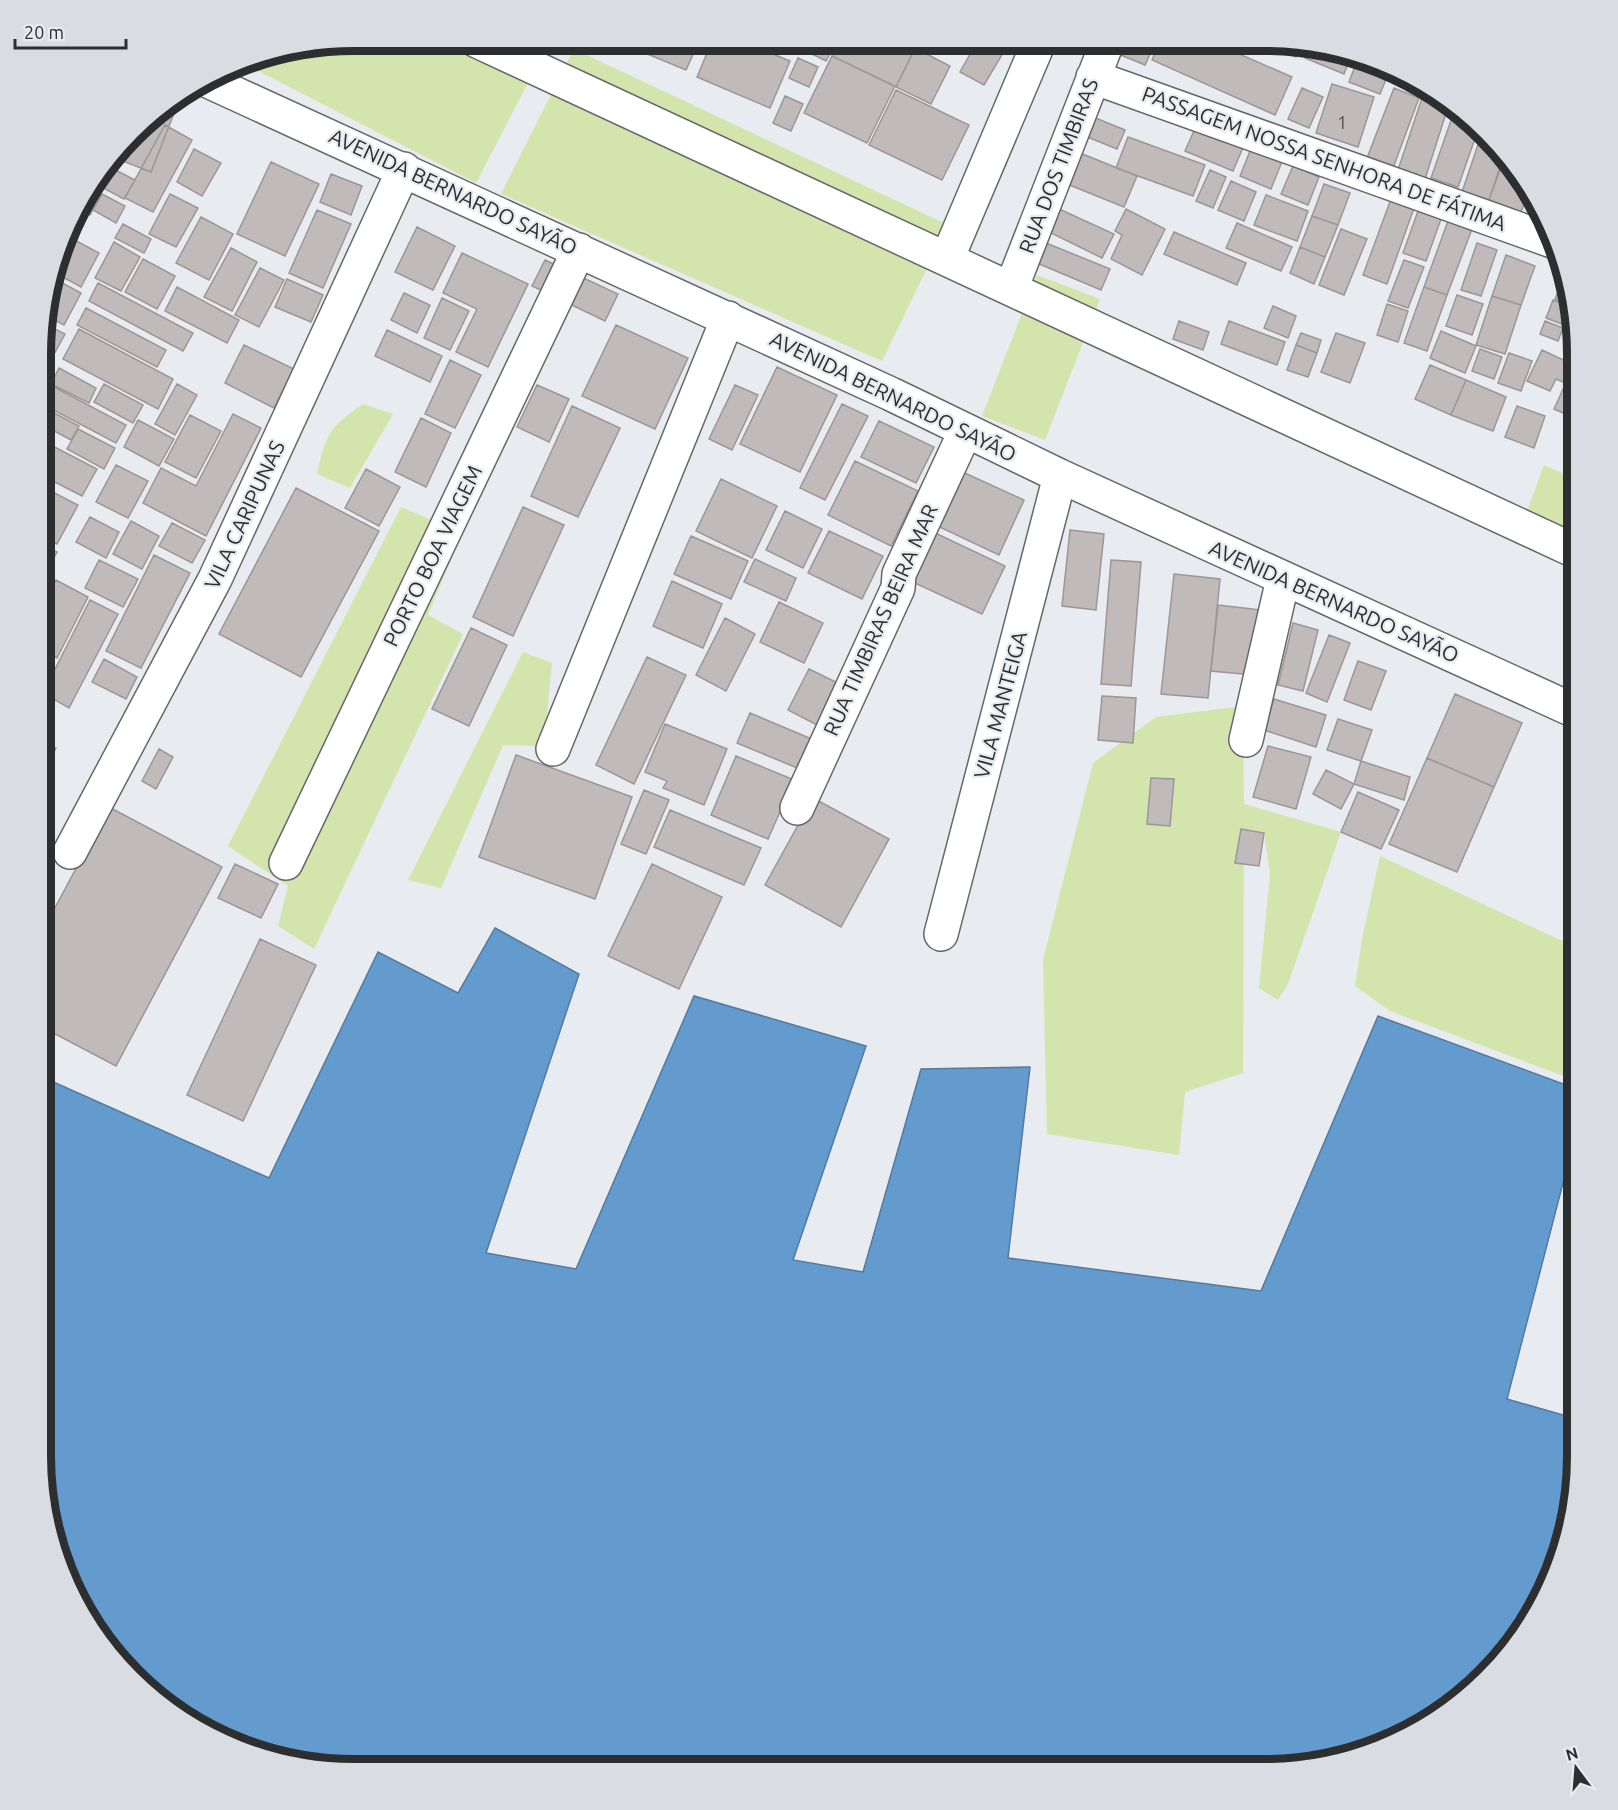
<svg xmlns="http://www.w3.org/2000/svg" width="1618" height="1810" font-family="Ubuntu,sans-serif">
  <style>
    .green { fill: #d3e5ad }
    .water { fill: #639bce; stroke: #537a9f; stroke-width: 1.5 }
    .building { fill: #c0bbba; stroke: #9c9696; stroke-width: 1.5 }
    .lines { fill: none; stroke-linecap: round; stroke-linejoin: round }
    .minor-casing { stroke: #65686b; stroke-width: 36 }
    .minor { stroke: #fff; stroke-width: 33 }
    .labels { text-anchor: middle; stroke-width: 4.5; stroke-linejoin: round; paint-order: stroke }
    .number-label { font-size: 18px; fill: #525152 }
    .street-label { font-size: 21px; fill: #2d2e30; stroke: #e8ebef }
    .rim { fill: none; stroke: #2d2e30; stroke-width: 8 }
  </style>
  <rect width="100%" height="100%" fill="#e8ebef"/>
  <path class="green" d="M354,41H527L545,50L476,183L243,63L253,57Z
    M574,49L948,225L882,361L501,194Z
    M1037,275L1100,299L1045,440L982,416Z
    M363,404L393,414L350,488L317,474C326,433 329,428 363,404Z
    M1544,465L1577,480V574L1518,536Z
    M401,507L462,533L428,615L463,634L314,949L278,926L288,886L228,846Z
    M523,652L552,663L544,746L503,745L441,888L408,880Z
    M1243,706L1244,804L1341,832L1288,984L1278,1000L1259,988L1270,874L1264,833L1244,830L1243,1073L1185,1092L1179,1155L1047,1134L1043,960L1093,763L1156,717Z
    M1380,856L1577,948V1081L1390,1011L1355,986L1362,939Z"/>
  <path class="water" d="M495,928L579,974L486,1253L576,1269L694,996L866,1046L793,1260L863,1272L921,1069L1030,1067L1008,1258L1261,1291L1378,1016L1577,1089V1129L1507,1399L1577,1419V1476L1567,1537L1536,1612L1499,1663L1438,1717L1364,1753L1284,1769H334L273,1759L198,1728L147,1691L93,1630L57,1556L41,1476L42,1077L269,1178L378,952L458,993Z"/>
  <path class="building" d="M616,41H699L686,70Z
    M712,41L743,42L790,61L770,108L697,77Z
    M763,42H784L780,50Z
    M801,42H836L826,61L798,47Z
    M840,42H903L915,48L896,87L832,56Z
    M977,42H983L1003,53L984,85L960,72Z
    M1121,43H1147L1153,48L1145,65L1116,53Z
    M1160,43H1214L1292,77L1275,115L1152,60Z
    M1260,43H1301L1296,57Z
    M1310,45L1350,59L1344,74L1305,58Z
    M915,48L950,66L931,104L896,87Z
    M832,56L895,86L867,143L804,113Z
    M798,58L818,67L809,87L789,78Z
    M1357,61L1389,72L1380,94L1349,82Z
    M1332,84L1374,97L1358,147L1316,133Z
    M1426,86L1449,104L1425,179L1398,170Z
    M1302,88L1323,97L1309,128L1288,119Z
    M1394,88L1419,98L1393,168L1367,158Z
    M896,90L969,125L942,180L869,145Z
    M785,96L803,104L791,131L773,123Z
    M176,102L178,103L151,172L115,158L148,118Z
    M1455,109L1479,127L1458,187L1431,178Z
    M1088,115L1125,130L1117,149L1080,134Z
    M1197,124L1244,145L1233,171L1185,151Z
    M165,125L192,140L153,212L125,198Z
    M1483,130L1504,155L1489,200L1462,192Z
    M1128,137L1205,165L1193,196L1116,168Z
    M1252,146L1283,159L1271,189L1240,176Z
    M194,149L221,163L202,196L177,182Z
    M1080,153L1137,176L1124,207L1067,184Z
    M1505,156L1530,190L1521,212L1489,200Z
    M271,162L319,184L285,256L237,234Z
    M108,166L135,180L124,199L94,183Z
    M1293,166L1319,177L1308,205L1281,194Z
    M1210,170L1226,177L1213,208L1196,201Z
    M331,174L362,186L351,215L320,202Z
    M1231,181L1256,192L1244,221L1218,210Z
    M1324,184L1350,193L1338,225L1312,216Z
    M90,188L102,194L90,215L79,209L82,198Z
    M102,194L125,206L116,223L93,210Z
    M170,194L198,208L176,247L149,234Z
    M1266,195L1308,211L1297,241L1254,225Z
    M1391,199L1414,208L1387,284L1363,275Z
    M1057,208L1114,234L1102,258L1047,231Z
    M1126,209L1165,229L1142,275L1111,259L1122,235L1115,231Z
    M317,210L351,224L323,288L289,273Z
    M1418,211L1441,219L1426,261L1403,253Z
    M1312,216L1338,225L1325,257L1300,247Z
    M201,217L233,234L209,280L176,263Z
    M1448,221L1472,229L1447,295L1424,287Z
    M1237,223L1292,247L1281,271L1226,248Z
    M123,224L151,239L144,253L115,238Z
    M417,227L455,246L433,290L395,272Z
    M1341,229L1367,239L1344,295L1319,285Z
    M1174,232L1246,263L1237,285L1164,254Z
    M69,237L99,253L81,287L57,274Z
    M114,242L140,257L121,291L95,278Z
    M1046,243L1110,269L1101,290L1037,263Z
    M1477,243L1497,250L1481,296L1461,290Z
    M1300,247L1325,257L1314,284L1290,273Z
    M231,248L257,262L232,311L204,297Z
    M462,253L528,284L488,367L456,352L477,309L443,293Z
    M1506,255L1535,266L1521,305L1492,296Z
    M143,259L175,276L157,309L125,292Z
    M545,260L618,294L605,321L532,286Z
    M1404,260L1424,267L1408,308L1388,301Z
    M260,268L284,280L259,327L235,315Z
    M55,279L81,293L64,325L43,314Z
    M287,279L323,295L311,322L275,307Z
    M1563,279L1566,280L1571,305L1555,299Z
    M98,283L193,333L183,351L89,301Z
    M177,287L239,320L227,343L165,311Z
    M1424,287L1447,295L1427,351L1404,343Z
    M404,293L430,305L417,333L391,320Z
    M1457,295L1483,304L1472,335L1446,326Z
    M1492,296L1521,305L1505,354L1476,345Z
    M442,298L469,311L450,350L424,338Z
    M1553,300L1572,308L1574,321L1572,328L1546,318Z
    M1387,304L1408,311L1398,342L1377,335Z
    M1273,306L1296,316L1288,338L1264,328Z
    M86,308L166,350L157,367L77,325Z
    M1179,321L1209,332L1203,350L1173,339Z
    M1229,321L1285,342L1277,365L1221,344Z
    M1545,321L1563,328L1558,341L1540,334Z
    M43,323L65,334L47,367L43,365Z
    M616,325L688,358L655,429L582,396Z
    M79,329L173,379L158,409L63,359Z
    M387,330L442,356L430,382L375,356Z
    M1441,331L1476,346L1465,373L1430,358Z
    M1571,331L1577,333V350L1566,346Z
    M1301,333L1321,340L1317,353L1296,345Z
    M1336,333L1365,343L1350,383L1321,372Z
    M244,345L294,369L274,408L225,383Z
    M1296,345L1317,353L1308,377L1287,370Z
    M1480,349L1502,357L1494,379L1472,371Z
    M1542,350L1572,364L1563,382L1556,379L1550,391L1527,381Z
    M1509,353L1532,361L1521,391L1498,383Z
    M450,360L481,375L455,428L425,414Z
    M1430,365L1466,380L1451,415L1415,399Z
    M777,367L837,395L800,472L740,444Z
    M59,368L96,388L89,403L51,384Z
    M1466,380L1506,397L1493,431L1451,415Z
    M104,384L143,405L133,423L94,402Z
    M177,384L197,395L175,435L155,424Z
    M537,385L569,399L549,442L517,427Z
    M735,385L758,395L732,450L709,439Z
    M54,387L126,425L116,443L44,405Z
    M1564,387L1577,392V419L1554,409Z
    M842,404L868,416L825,500L800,488Z
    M572,406L620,428L578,517L531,496Z
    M1517,406L1545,416L1534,448L1505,437Z
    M43,407L79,426L71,440L43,425Z
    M233,414L261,428L206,536L143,503L161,468L196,486Z
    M190,415L221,431L196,478L165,462Z
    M421,418L451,433L426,487L395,472Z
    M138,420L174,439L159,466L124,447Z
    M879,421L934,447L916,483L861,457Z
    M78,429L115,448L104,469L67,449Z
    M43,441L97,469L82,496L43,476Z
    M1577,442V469L1566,463Z
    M855,461L918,491L891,546L828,515Z
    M116,465L148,481L128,518L96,502Z
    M366,469L400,487L379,526L345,508Z
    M956,469L1024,500L999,555L931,523Z
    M721,479L777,506L752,558L696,531Z
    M43,487L78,505L57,544L43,537Z
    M296,488L379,531L301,677L219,634Z
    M523,507L564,525L513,636L473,617Z
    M785,511L822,529L803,568L766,550Z
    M90,517L119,532L106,558L76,542Z
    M131,521L159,536L142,569L113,554Z
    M172,523L205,540L192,563L159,546Z
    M1070,530L1104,534L1096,610L1062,606Z
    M829,531L883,556L862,599L808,573Z
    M931,531L1005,566L982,614L908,580Z
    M691,536L748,561L731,599L674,574Z
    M43,545L57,552L43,578Z
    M154,555L190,573L141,668L106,651Z
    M755,559L796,578L786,601L744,582Z
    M99,560L138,579L123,607L85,588Z
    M1111,560L1141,562L1131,686L1101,684Z
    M1174,574L1220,579L1208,698L1161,694Z
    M56,580L88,597L57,658L43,650V605Z
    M672,581L722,604L703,648L653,626Z
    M90,600L118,614L69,708L43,693Z
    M779,602L823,623L804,663L760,642Z
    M1218,605L1260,610L1253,675L1211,671Z
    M725,618L755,634L726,691L696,675Z
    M1293,623L1318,630L1303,691L1278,685Z
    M471,628L507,645L469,726L432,709Z
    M1329,635L1350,643L1327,702L1306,693Z
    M647,657L686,675L634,784L596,765Z
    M43,658L53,663L43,682Z
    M104,659L137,677L126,699L92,682Z
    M1358,661L1386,671L1371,710L1344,700Z
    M809,669L840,684L819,726L788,710Z
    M1455,694L1522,723L1494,787L1427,758Z
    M1102,696L1136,698L1133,743L1098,740Z
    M1274,699L1326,715L1316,747L1264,730Z
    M750,713L814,740L802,770L737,743Z
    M1338,719L1372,730L1361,761L1327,750Z
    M665,724L727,749L704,805L663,788L667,781L645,772Z
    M42,742L56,748L46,767L42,766Z
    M1268,746L1311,757L1296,809L1253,797Z
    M159,749L173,757L156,789L142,781Z
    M516,755L632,797L595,899L479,857Z
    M736,756L794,780L768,839L711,815Z
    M1427,758L1494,787L1457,872L1389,844Z
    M1361,761L1410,777L1404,800L1354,784Z
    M1326,770L1354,784L1341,809L1313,794Z
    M1151,778L1174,779L1170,826L1147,824Z
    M644,790L669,800L646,854L621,844Z
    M1358,792L1399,810L1381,849L1341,832Z
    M813,798L889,839L841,927L765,885Z
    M109,807L222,867L116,1066L42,1027V932Z
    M670,810L761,848L744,885L654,847Z
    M1241,829L1264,833L1259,866L1235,863Z
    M235,864L278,884L261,918L218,898Z
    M652,864L722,897L679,989L608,956Z
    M260,939L316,965L243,1121L187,1095Z"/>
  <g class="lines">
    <g class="minor-casing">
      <path id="minor" d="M477,41L1577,552
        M1093,77L1555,242
        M210,82L891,394L1060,476L1577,712
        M947,259L1039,42
        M1011,289L1107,43
        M1246,740L1283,579
        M553,749L728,318
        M797,808L898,588L899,574L965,432
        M70,852L215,579L404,169
        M286,863L579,250
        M941,934L1060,476"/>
    </g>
    <use href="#minor" class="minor"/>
  </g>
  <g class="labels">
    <g class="number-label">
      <text x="1342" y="129">1</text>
    </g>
    <g class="street-label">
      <text transform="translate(1324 159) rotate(20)" y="7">PASSAGEM NOSSA SENHORA DE FÁTIMA</text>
      <text transform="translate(1059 166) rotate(-69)" y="7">RUA DOS TIMBIRAS</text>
      <text transform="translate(453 192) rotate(25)" y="7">AVENIDA BERNARDO SAYÃO</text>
      <text transform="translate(893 397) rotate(26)" y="7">AVENIDA BERNARDO SAYÃO</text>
      <text transform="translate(245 515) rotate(-65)" y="7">VILA CARIPUNAS</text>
      <text transform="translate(433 556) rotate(-64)" y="7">PORTO BOA VIAGEM</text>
      <text transform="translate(1334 602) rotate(24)" y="7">AVENIDA BERNARDO SAYÃO</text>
      <text transform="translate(881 620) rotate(-66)" y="7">RUA TIMBIRAS BEIRA MAR</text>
      <text transform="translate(1001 705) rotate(-75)" y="7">VILA MANTEIGA</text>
    </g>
  </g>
  <path d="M0 0H1618V1810H0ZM354 51H1264A303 303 0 0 1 1567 354V1456A303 303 0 0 1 1264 1759H354A303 303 0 0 1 51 1456V354A303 303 0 0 1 354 51Z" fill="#d9dce0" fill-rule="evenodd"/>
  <path class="rim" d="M354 51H1264A303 303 0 0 1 1567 354V1456A303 303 0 0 1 1264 1759H354A303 303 0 0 1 51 1456V354A303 303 0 0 1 354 51Z"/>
  <g transform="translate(1576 1768) rotate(344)" stroke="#e8ebef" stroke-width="4.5" paint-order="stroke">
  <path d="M0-4.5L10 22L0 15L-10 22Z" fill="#2d2e30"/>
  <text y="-9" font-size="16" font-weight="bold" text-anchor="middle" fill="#2d2e30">N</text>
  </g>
  <path d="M15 39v9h111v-9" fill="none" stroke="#2d2e30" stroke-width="3"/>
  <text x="24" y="39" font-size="18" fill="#2d2e30" stroke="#e8ebef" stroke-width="4.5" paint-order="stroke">20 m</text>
</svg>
